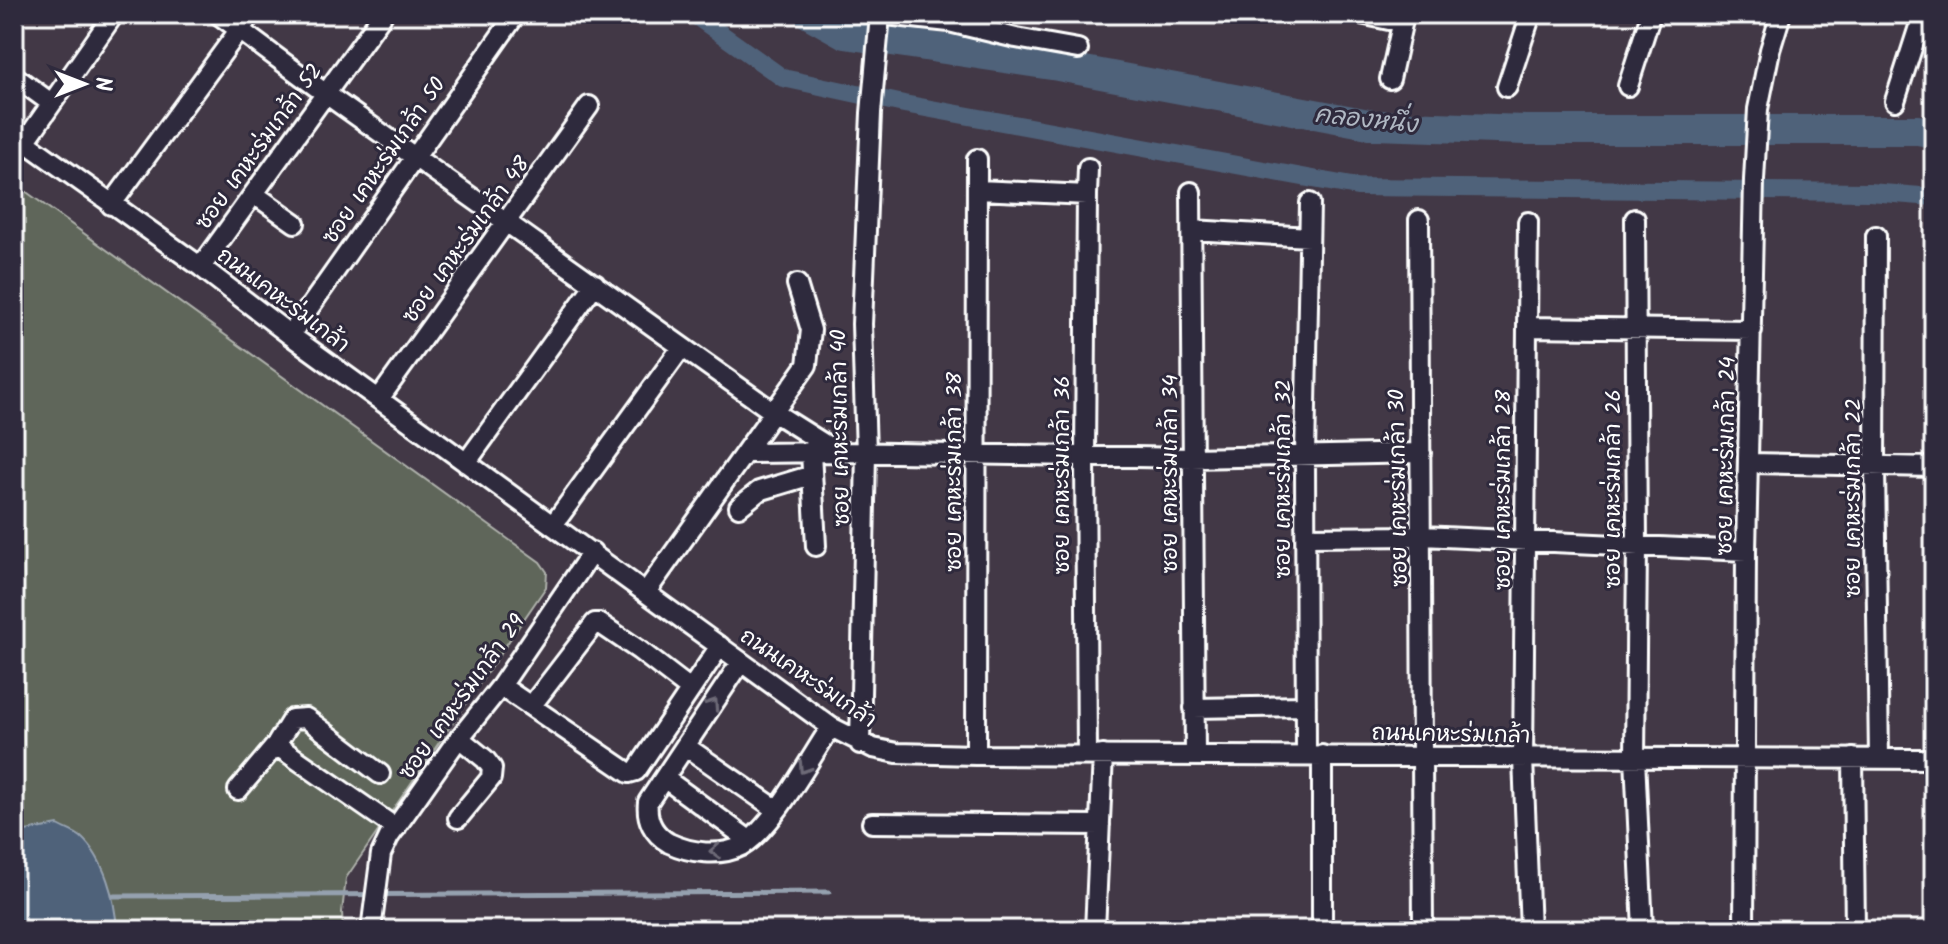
<svg xmlns="http://www.w3.org/2000/svg" width="1948" height="944" font-family="Kalam,'Playpen Sans Thai',sans-serif">
  <style>
    .green { fill: #5f665a; stroke: #afb2ac; stroke-width: 2 }
    .water { fill: #4f627a; stroke: #95a1af; stroke-width: 2 }
    .lines { fill: none; stroke-linecap: round; stroke-linejoin: round }
    .stream { stroke: #95a1af; stroke-width: 5 }
    .canal { stroke: #4f627a; stroke-width: 18 }
    .river { stroke: #4f627a; stroke-width: 30 }
    .minor-casing { stroke: #fff; stroke-width: 24 }
    .minor { stroke: #2f2a3d; stroke-width: 18 }
    .oneway { stroke: #6d6a77 }
    .labels { text-anchor: middle; stroke-width: 6; stroke-linejoin: round; paint-order: stroke }
    .street-label { font-size: 22px; fill: #fff; stroke: #2f2a3d }
    .water-label { font-size: 24px; font-style: italic; fill: #b0b8c3; stroke: #2f2a3d }
  </style>
  <rect width="100%" height="100%" fill="#423846"/>
  <filter id="ink" filterUnits="userSpaceOnUse"><feTurbulence type="fractalNoise" baseFrequency=".0125" numOctaves="2"/><feDisplacementMap in="SourceGraphic" scale="16" xChannelSelector="R" yChannelSelector="G"/><feConvolveMatrix kernelMatrix="1 2 1 2 8 2 1 2 1" color-interpolation-filters="sRGB"/></filter>
  <g filter="url(#ink)">
    <path class="green" d="M14,183L540,562L547,572L546,587L346,878L342,912L343,930H14Z"/>
    <path class="water" d="M58,825C65,829 75,832 81,837C105,859 115,899 117,930H14V833Z"/>
    <g class="lines">
      <path class="stream" d="M114,896L829,892"/>
      <path class="canal" d="M693,14L783,78L904,104L1357,187L1869,192L1934,197"/>
      <path class="river" d="M809,14L845,34L1058,66L1374,125L1526,130H1918L1934,133"/>
      <g class="minor-casing">
        <path id="minor" d="M218,14L326,94L775,413L837,452
          M877,14L949,22L1016,38L1078,49
          M1361,14L1389,20H1403
          M14,76L51,103
          M1390,79L1403,20
          M1628,86L1651,14
          M1507,87L1531,14
          M1895,101L1923,14
          M14,134L201,267L290,335L831,727L873,748L897,753L976,755L1934,759
          M25,142L114,14
          M978,190L1087,195L1088,168
          M1191,192L1195,756
          M254,194L295,223
          M1087,195L1085,458L1087,755
          M111,205L251,14
          M1635,219L1637,547L1635,758L1643,930
          M1419,220L1423,930
          M1528,222L1523,759L1530,930
          M1192,230L1309,237
          M1876,236L1875,467L1879,758
          M201,267L383,14
          M1527,327L1752,330
          M290,335L516,14
          M379,399L589,106
          M811,452L816,546
          M745,453L837,452L1192,458L1421,453
          M466,463L595,284
          M1749,463L1934,467
          M739,507L759,491L812,475
          M553,525L682,347
          M1306,537L1422,536L1746,551
          M646,592L807,365L811,330L797,284
          M741,662L648,802C646,819 653,834 669,843C690,853 720,857 742,846C773,828 810,758 831,727
          M501,686L629,773L636,771L720,646
          M532,705L595,623H599L639,650L690,689
          M1194,708L1306,706
          M860,744L866,453L862,324L871,113L880,15
          M276,745L292,719L306,718L380,774
          M685,746L776,809
          M976,755L977,159
          M1306,755L1305,456L1310,203
          M1322,755V930
          M1853,758L1855,930
          M664,778L749,840
          M238,790L276,745L396,828
          M458,818L491,778L492,768L485,759L459,738
          M872,823L1100,825
          M371,930L381,854L389,837L453,746L501,686L592,552
          M1095,930L1103,755
          M1744,930L1746,551L1754,180L1758,109L1770,50L1781,14"/>
      </g>
      <use href="#minor" class="minor"/>
    </g>
    <defs><path id="oneway-chevron" d="M-2-3.5L2.5 0L-2 3.5" fill="none" stroke-width="1.6" stroke-linecap="round" stroke-linejoin="round" transform="scale(2)"/></defs>
    <g class="oneway">
      <use href="#oneway-chevron" transform="translate(713 704) rotate(-56)"/>
      <use href="#oneway-chevron" transform="translate(804 768) rotate(123)"/>
      <use href="#oneway-chevron" transform="translate(715 851) rotate(178)"/>
    </g>
  </g>
  <g class="labels">
    <g class="street-label">
      <text transform="translate(258 146) rotate(-54)" y="8">ซอย เคหะร่มเกล้า 52</text>
      <text transform="translate(383 160) rotate(-55)" y="8">ซอย เคหะร่มเกล้า 50</text>
      <text transform="translate(465 239) rotate(-54)" y="8">ซอย เคหะร่มเกล้า 48</text>
      <text transform="translate(284 299) rotate(37)" y="8">ถนนเคหะร่มเกล้า</text>
      <text transform="translate(839 428) rotate(-91)" y="8">ซอย เคหะร่มเกล้า 40</text>
      <text transform="translate(1725 456) rotate(-89)" y="8">ซอย เคหะร่มเกล้า 24</text>
      <text transform="translate(953 472) rotate(-90)" y="8">ซอย เคหะร่มเกล้า 38</text>
      <text transform="translate(1169 474) rotate(-90)" y="8">ซอย เคหะร่มเกล้า 34</text>
      <text transform="translate(1061 475) rotate(-90)" y="8">ซอย เคหะร่มเกล้า 36</text>
      <text transform="translate(1282 479) rotate(-90)" y="8">ซอย เคหะร่มเกล้า 32</text>
      <text transform="translate(1397 488) rotate(-91)" y="8">ซอย เคหะร่มเกล้า 30</text>
      <text transform="translate(1612 489) rotate(-90)" y="8">ซอย เคหะร่มเกล้า 26</text>
      <text transform="translate(1502 490) rotate(-90)" y="8">ซอย เคหะร่มเกล้า 28</text>
      <text transform="translate(1852 498) rotate(-90)" y="8">ซอย เคหะร่มเกล้า 22</text>
      <text transform="translate(809 677) rotate(34)" y="8">ถนนเคหะร่มเกล้า</text>
      <text transform="translate(461 696) rotate(-54)" y="8">ซอย เคหะร่มเกล้า 29</text>
      <text transform="translate(1451 733) rotate(1)" y="8">ถนนเคหะร่มเกล้า</text>
    </g>
    <g class="water-label">
      <text transform="translate(1366 119) rotate(6)" y="8">คลองหนึ่ง</text>
    </g>
  </g>
  <rect width="1948" height="944" fill="none" stroke="#2f2a3d" stroke-width="48"/>
  <rect x="24" y="24" width="1900" height="896" fill="none" stroke="#fff" stroke-width="3" filter="url(#ink)"/>
  <g transform="translate(84 84) rotate(90)" stroke="#2f2a3d" stroke-width="6" paint-order="stroke">
  <path d="M0-6L14 30L0 20L-14 30Z" fill="#ffffff"/>
  <text y="-12" font-size="22" font-weight="bold" text-anchor="middle" fill="#ffffff">N</text>
  </g>
</svg>
